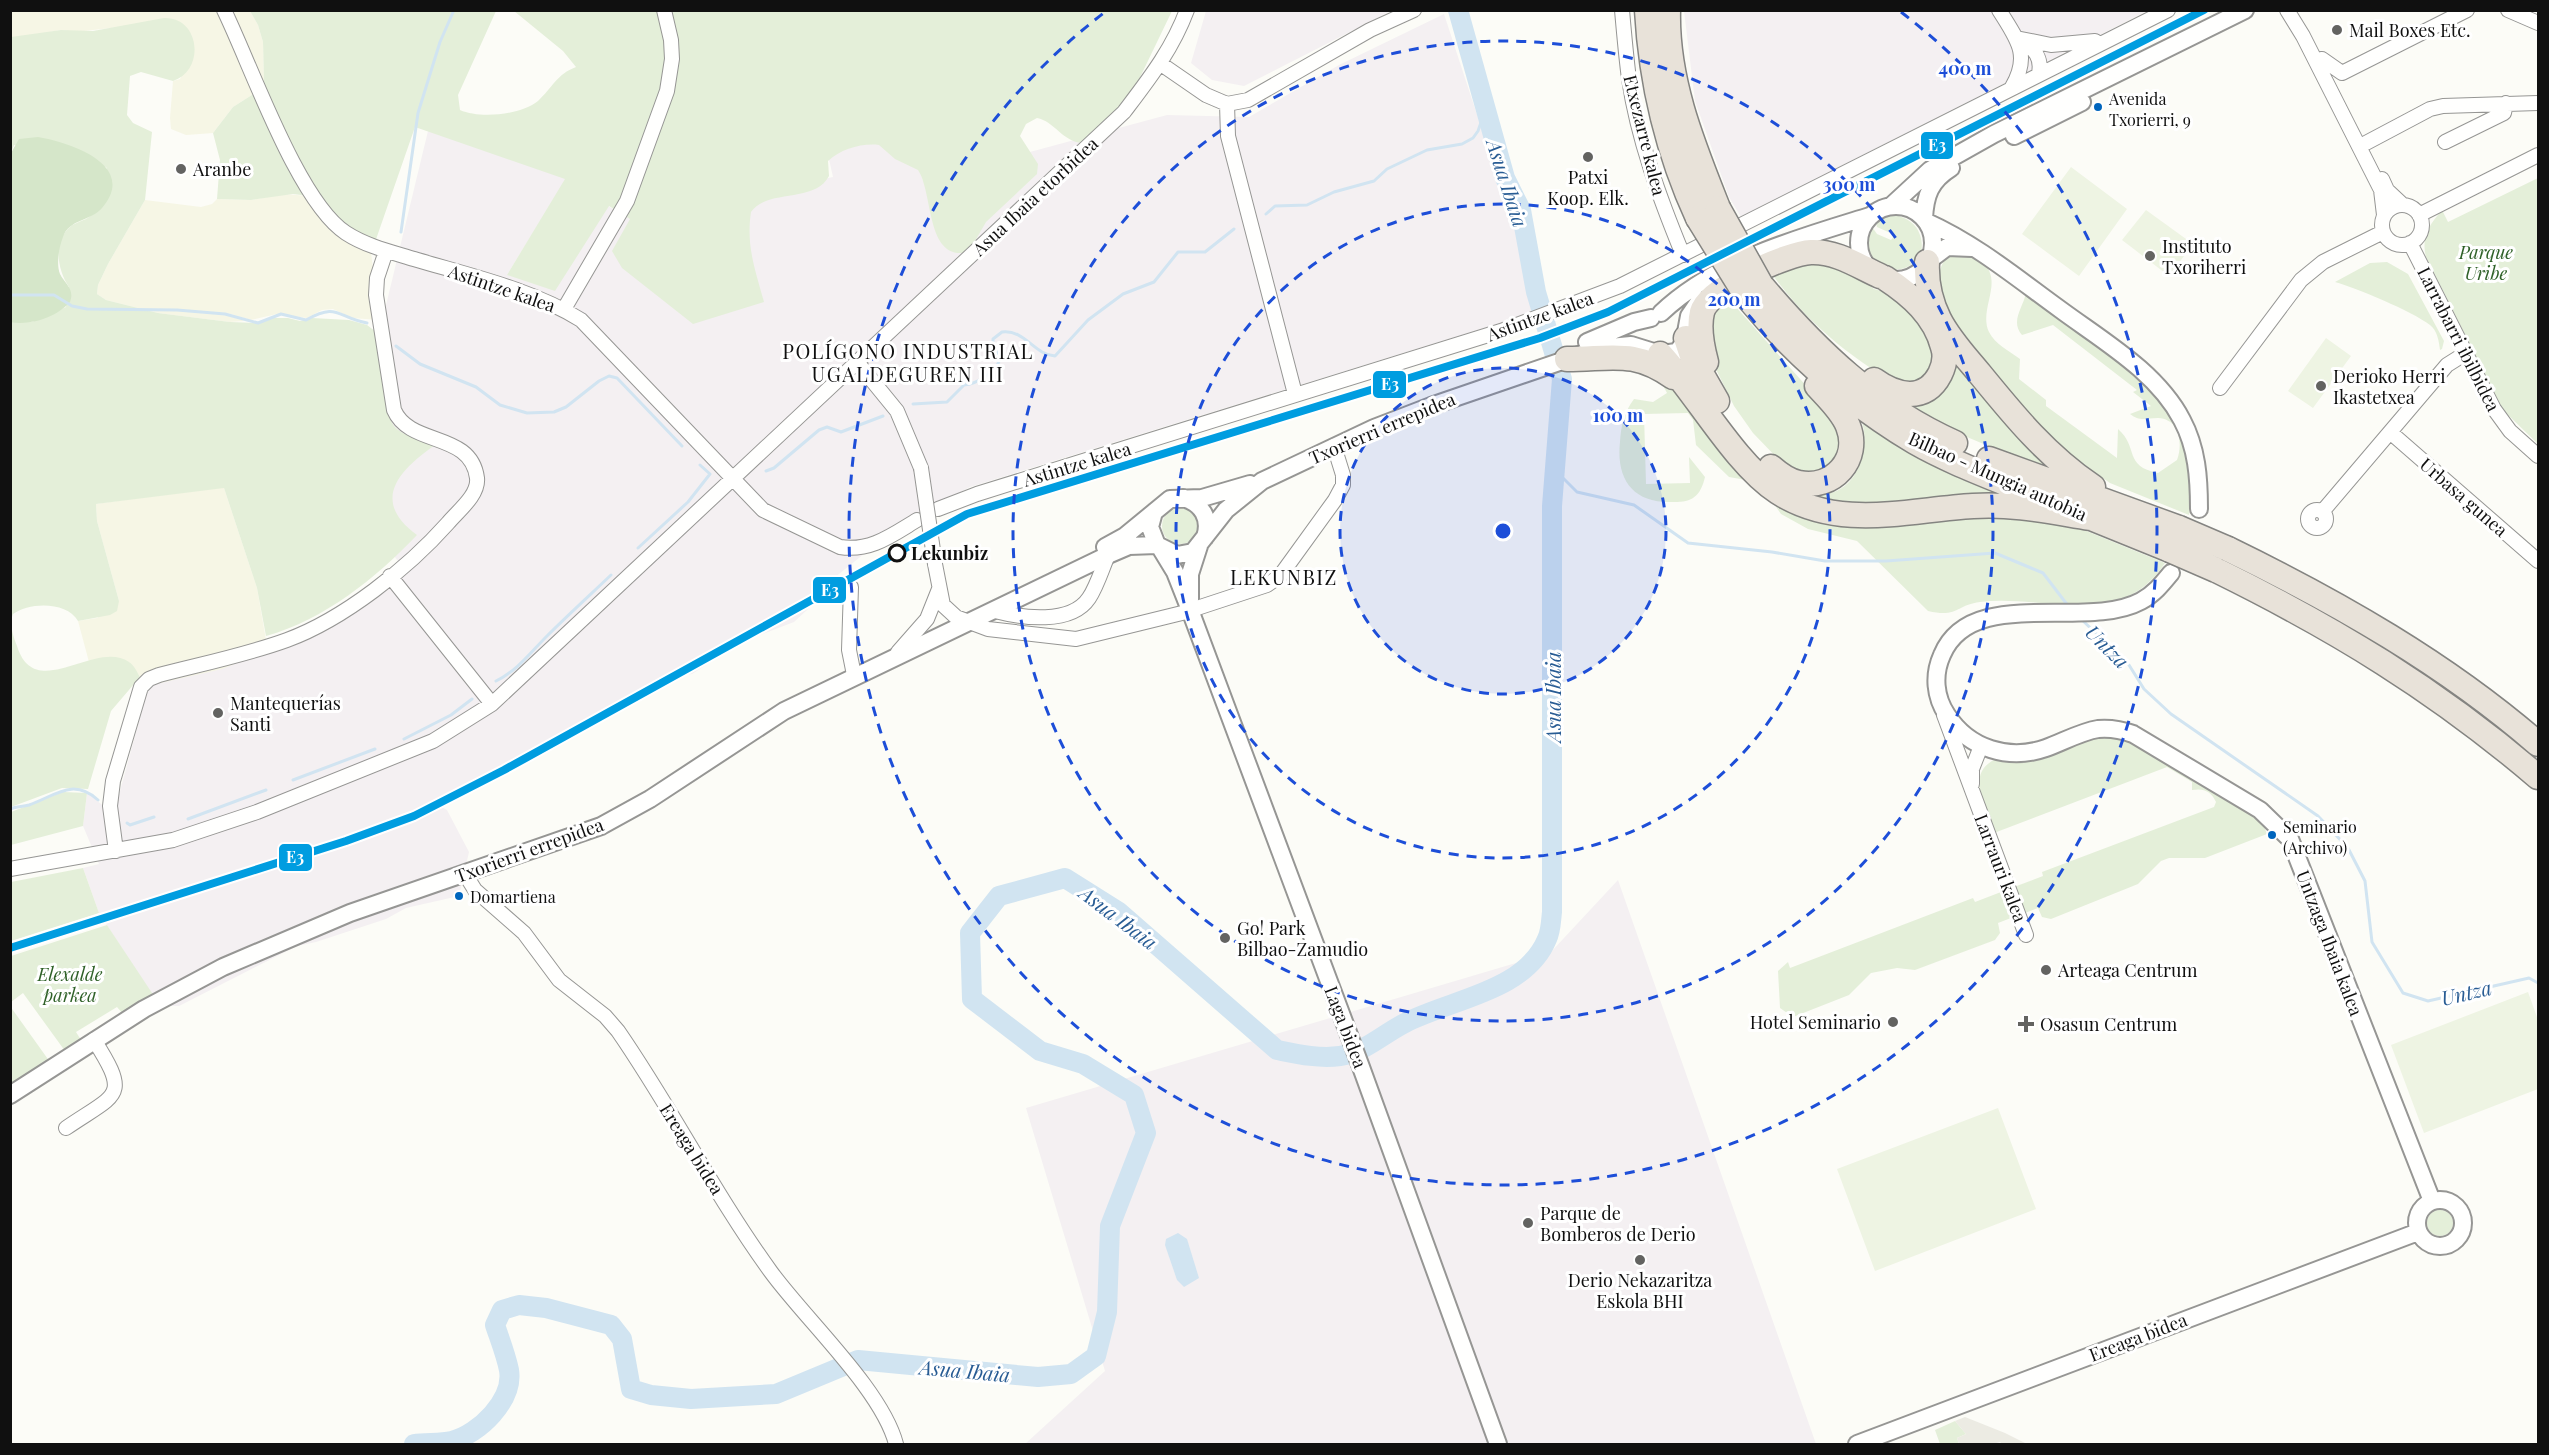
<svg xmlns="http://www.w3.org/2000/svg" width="2549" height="1455" font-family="'Playfair Display',serif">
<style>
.industrial{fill:#f4f0f2}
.farmland{fill:#f6f6e5}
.green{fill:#e4efd9}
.forest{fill:#d5e6c9}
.pitch{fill:#eef4e3}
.plaza{fill:#ecebe3}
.water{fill:#d1e4f1}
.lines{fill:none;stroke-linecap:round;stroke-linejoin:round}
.stream{stroke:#d1e4f1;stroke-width:3}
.river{stroke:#d1e4f1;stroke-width:20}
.minor-casing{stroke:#969694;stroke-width:16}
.tertiary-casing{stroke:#969694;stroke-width:20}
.motorway-casing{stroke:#848481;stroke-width:27}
.minor{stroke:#fffffe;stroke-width:14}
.tertiary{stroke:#fffffe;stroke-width:16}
.motorway{stroke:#e8e2d9;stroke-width:24}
.minor-bridge-casing{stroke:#969694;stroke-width:16;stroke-linecap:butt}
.motorway-bridge-casing{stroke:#848481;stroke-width:27;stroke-linecap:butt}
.minor-bridge{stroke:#fffffe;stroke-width:14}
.motorway-bridge{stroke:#e8e2d9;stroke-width:24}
.rail-1-casing{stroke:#fff;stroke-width:12}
.rail-1{stroke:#009de0;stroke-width:8}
.ring{fill:none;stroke:#1d4ed8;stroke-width:3;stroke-dasharray:10 8}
.poi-dot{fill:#636361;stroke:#fff;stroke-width:2}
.bus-dot{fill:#0065bd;stroke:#fff;stroke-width:2}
.stop-dot{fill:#fff;stroke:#101010;stroke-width:3}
.labels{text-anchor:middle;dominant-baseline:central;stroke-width:6;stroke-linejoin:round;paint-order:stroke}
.bus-label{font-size:16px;fill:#101010;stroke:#fff;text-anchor:start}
.poi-label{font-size:18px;fill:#101010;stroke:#fff;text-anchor:start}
.street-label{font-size:18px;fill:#101010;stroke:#fff}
.park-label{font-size:18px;font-style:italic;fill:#2f6128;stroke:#fff}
.stop-label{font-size:18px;font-weight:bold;fill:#101010;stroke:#fff;text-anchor:start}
.water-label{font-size:20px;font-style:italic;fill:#285c94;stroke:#fff}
.neighbourhood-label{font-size:20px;letter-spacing:1.5px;fill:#101010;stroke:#fff}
.centre{fill:#1d4ed8;stroke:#fff;stroke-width:3}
.ring-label{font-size:18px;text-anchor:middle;font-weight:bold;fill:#1d4ed8;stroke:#fff;stroke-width:6;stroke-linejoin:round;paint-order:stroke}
.line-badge{stroke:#fff;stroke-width:2}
.badge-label{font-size:16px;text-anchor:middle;font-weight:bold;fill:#fff}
</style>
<rect width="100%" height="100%" fill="#fcfcf7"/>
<path class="industrial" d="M1206,11V10L1391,11L1244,86L1212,80L1191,63Z
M1684,11H2147L1741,217L1729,197L1695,101Z
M1444,14L1482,130L1521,227L1533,296L1539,311L970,487L900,525L834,578L820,598L794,622L742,642L692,674L670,678L532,748L533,753L434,803L447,810L469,852L459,896L406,908L386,919L316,942L297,946L179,1006H165L153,996L99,913L83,868L99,864L83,826L87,793L119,818L116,806L149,684L290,642L406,571L390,551L381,326L428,131L537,161L566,179L507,275L608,206L630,218L833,177L826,146L906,127L923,181L1167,115L1249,117L1339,65Z
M1618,880L1816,1444H1025L1105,1371L1026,1108L1550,953Z"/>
<path class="farmland" d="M10,11H250L258,25L263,42L264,83L255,93L233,107L213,133L186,135L171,129L170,118L173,81L180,79L193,49L191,34L120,27L75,32L61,30L16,38L11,37Z
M284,194L309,196L371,252L379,320L352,318L333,309L322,310L307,318L277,314L251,320L227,313L244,321L230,322L158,313L106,300L97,294L98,285L108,264L145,200L201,207L212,204L217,199L251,200Z
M206,488H224L257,588L266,640L245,660L222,669L156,684L144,682L129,662L96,659L89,662L78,621L97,618L119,601L97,521L96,504Z"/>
<path class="green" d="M250,11H496L458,95L460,110C480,119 521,115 538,101C552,88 557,74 576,67L563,51L514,11H1172L1131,96L1082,143C1063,142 1054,121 1037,118L1026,124L1020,136L1038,164L1037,174L986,222L971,248L963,253C926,256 933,192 918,170L895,159L879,145C862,143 841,149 828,161L829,176C814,204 768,188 751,212C746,246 755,269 764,302L693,324L622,268L612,251L630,219L609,206L555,291L507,275L565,179L415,127L373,248L309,196L293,194L251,200L217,199L220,160L213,133L233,107L255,93L264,83L263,42L258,25Z
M164,18C201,17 205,71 173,81L141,72L130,76L127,115L133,123L152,132L145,200L108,264L98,285L97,294L106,300L158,313L230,322L259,323L273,318H288L300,321L312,318L349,320L367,325L384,338C385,360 380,414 397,429C407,438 425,440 438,443C400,469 369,500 417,535C376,578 324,620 266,636L257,588L224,488L96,504L97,521L119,601L117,611L110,615L78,621C67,601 29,602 13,614C9,624 13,636 17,646C35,704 95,639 129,662C134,665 137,672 140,677L111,711L88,789L62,788L11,807V322H32L66,307L69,287C58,271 52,242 70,227C75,222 85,221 90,216C99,207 105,190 111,179L106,167L14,145L11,153V37L61,30L93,31Z
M2538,178V444L2503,410L2426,257C2421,237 2429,225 2442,210L2448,222Z
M1895,215C1907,218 1916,223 1920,235C1936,284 1842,281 1872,227L1877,234L1891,240L1895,235L1877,227L1876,223L1886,216Z
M1953,251C1966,252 1971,254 1982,262C2005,281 1978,309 1989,332C1995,344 2009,351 2020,359L2019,379L2046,400V406L2117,458L2118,429C2139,447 2123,466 2158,473L2177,460C2183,444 2180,419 2158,418C2146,418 2140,422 2130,414L2151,406L2133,392L2137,390L2053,325L2022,335C2010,321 2023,308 2026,293C2073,327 2153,373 2179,425C2192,450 2194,487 2189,515L2110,483L2043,437L1960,328L1956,331C1947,304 1925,274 1953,251Z
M1808,259L1852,271L1874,289L1888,293L1915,311L1937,350L1929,377L1908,390C1853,361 1808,324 1772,274Z
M2387,262L2408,274L2444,341L2442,349L2440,350C2439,341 2437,330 2430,325C2412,311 2356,288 2335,282L2370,263Z
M1727,297L1834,417L1844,440L1836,463L1808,476L1781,462L1753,433L1734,406L1711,359V309Z
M1952,353L2053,471C2006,452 1955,437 1914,407C1942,401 1944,378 1952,353Z
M1650,361L1786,503L1956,518L2004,516L2079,528L2165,563C2120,632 2046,594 1980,602C1956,605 1958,618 1928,611L1857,541L1808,529L1781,514L1769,497L1746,480L1729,477L1696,445L1693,420L1688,413L1644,414L1646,484L1690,483L1689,457L1705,477C1700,498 1691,503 1669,502C1632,502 1616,478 1620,442C1621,426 1624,412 1634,399L1653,402L1667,393Z
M1861,419L1970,481L2008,498L1890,512L1811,498C1818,494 1826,495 1834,492C1861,482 1870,443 1861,419Z
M1162 526a18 18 0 1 1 36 0a18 18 0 1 1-36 0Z
M2095,736H2122L2261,819L2267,834L2205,858H2169L2161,861L2138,884L2051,919L2042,917L2038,908L2025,913L2014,887L2043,876L2042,872L2214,807L2216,802C2211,791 2204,788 2192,790V782L2167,767L1994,833C1986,809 1964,773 1996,759Z
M63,792L87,793L83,826L11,845V812Z
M83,868L99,913L11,941V882Z
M2001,892L2011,918L1998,923L2000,933L1995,940L1915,970L1897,968L1871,973L1849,995L1793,1017L1780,1008L1778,971L1788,962L1790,968L1973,898L1975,902Z
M107,925L154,996L123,1014L117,1007L76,1032L81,1040L65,1051L23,993L11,1002V956Z
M10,1006L50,1062L10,1088Z
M2427 1223a13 13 0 1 1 26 0a13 13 0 1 1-26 0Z
M1955,1421L1966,1434L1957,1438L1959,1444H1940L1935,1430Z"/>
<path class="forest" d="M38,137C69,142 139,165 102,208C91,221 69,219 63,237C59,247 56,264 60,274C65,284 75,289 70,302C57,317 30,326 10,322L11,153L19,139Z"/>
<path class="pitch" d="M2071,167L2127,209L2079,276L2022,234Z
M2146,210L2193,244L2169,276L2122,240Z
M2326,338L2351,356L2313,408L2288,391Z
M2528,992L2538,1020V1089L2424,1133L2391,1045Z
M1998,1108L2036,1209L1875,1271L1837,1169Z"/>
<path class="plaza" d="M1965,1417L2005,1433L2027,1444H2002L2000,1442L1993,1444H1959L1957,1438L1966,1434L1955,1421Z"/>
<path class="water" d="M1178,1233L1187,1239L1199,1278L1184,1287L1177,1280L1165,1245L1166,1239Z"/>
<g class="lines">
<path class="stream" d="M1266,214L1275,206L1307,205L1334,192L1374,181L1387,169L1427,150L1462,144L1473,138L1478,131L1485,111
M401,232L418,113L440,42L454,10
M10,295H54L72,306L87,309L177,310L225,314L258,323L281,314L306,320C338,302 336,317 367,323
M396,346L420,364L476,387L500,405L527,413L554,412L566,407L599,381L609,376L617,378L682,446
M913,404L947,402L964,385C977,384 996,372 1000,359L993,345V339L1002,332C1025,329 1034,355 1055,356L1088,320L1123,294L1154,282L1178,252H1205L1234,229
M1554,469L1577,492L1634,505L1688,543L1772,552L1825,561H1886L1995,553L2043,573L2069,607
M766,471L774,468L819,430L827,427L841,432L883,416
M638,548L688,502L710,474L700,465
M2080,618L2129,665L2144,689L2171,714L2318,816L2348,848L2365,881L2372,942L2403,993L2428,1001L2529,978L2538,983
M496,681C518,670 530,653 547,636C568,615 590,595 611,575
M404,739L451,715L472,699
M293,780L375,749
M10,809C17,806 22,807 29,805C55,796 73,777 98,800
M188,819L266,790
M127,823L130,825L154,817"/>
<path class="river" d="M414,1444C426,1442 440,1444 452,1441C479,1434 514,1400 509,1370C506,1355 500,1340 495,1325L502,1310L519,1305L546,1308L611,1325L622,1339L631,1389L651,1395L691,1399L776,1394L858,1360L1038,1377L1071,1374L1096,1356L1107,1312L1110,1226L1146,1133L1134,1095L1083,1064L1040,1051L972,999L970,933L999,896L1065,878L1119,912L1277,1050C1297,1054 1319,1059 1340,1056C1365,1052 1383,1034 1405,1023C1451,999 1525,992 1547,939C1551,931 1551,920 1552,912V506L1562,379L1536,292L1521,210L1505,178L1458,10"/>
<g class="minor-casing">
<path id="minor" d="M224,10C251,65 298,202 346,233C366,246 391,252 414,259C471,276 531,289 581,320L763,510L840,547C870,552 892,535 917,520
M1622,10C1624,33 1626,56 1629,79C1638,140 1660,199 1683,255
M1999,10C2017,39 2031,55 2012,87
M2287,10L2303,36L2381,190L2384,215
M2508,10L2538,23
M2016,38L2051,45L2095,41
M2022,41C2035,49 2042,58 2039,73
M2322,59L2342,73L2467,10
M1161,64L1206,95L1227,104L1228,136L1295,394
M1227,104L1248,100L1370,30L1414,10
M2445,142L2504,113L2506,103
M2364,144L2430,109L2443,106L2538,103
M2382,179L2387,190L2403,205
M2382 225a20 20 0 1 1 40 0a20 20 0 1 1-40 0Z
M2419,215L2538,155
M2410,243L2494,409L2510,431L2538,456
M564,309L627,201L667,91L672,59L671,40L664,10
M857,362L897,411L921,468
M2220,388L2301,280L2323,262L2383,232
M2390,432L2538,561
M938,509L977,494L1501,331L1620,286L2168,10
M2308 519a9 9 0 1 1 18 0a9 9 0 1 1-18 0Z
M2322,512L2447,365L2466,353
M935,564L943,605L956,617L988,629L1076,639L1182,613L1267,585L1280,576L1335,500L1343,485V475L1334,446
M390,576L492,704
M851,587L849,650L854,675
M995,611C1022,618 1071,625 1089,598C1097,586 1102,569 1108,555
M898,652L927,619L939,589
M1944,715L2026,935
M1972,784V769L1981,746
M116,851L110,806L113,781L141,687L149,679L159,675C201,664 246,655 287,640C344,619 408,568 448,523C458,511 479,495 477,478C471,431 410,447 394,410L376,295L377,278L386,251
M10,869L173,840L257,812L433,741L492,704L1124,112C1149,79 1172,50 1187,10
M465,874L475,890L524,933L559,980L605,1016L618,1031C672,1109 715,1195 771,1272C806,1320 882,1390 896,1444
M66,1128C117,1093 131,1098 94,1040"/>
</g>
<g class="tertiary-casing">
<path id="tertiary" d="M2014,136L2082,102
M1891,206L1930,170L1994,134L2245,10
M1859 243a37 37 0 1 1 74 0a37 37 0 1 1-74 0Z
M1924,219C1925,196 1930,181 1951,168
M1927,222C1976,244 2018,279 2061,310C2103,341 2157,372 2182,420C2197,448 2199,478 2199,509
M1927,262L1947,247L1972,248
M1661,313C1717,260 1799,238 1870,216
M1587,342L1634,322L1651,318
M1183,498C1202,503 1211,519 1205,537
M1154,512L1150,527L1157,545L1177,555L1193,552L1226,510L1262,481L1374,428L1431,406L1600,348L1631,345L1660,354L1677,352L1684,343L1689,316L1700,300
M1105,547L1125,536L1170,499L1202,498L1250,484
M1161,549L1175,572L1190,610L1361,1067L1498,1444
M2171,573C2162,584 2154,594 2141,601C2086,631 1971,585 1942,655C1933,675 1935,697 1947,715C1969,749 2009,761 2046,748C2063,742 2080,732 2098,729C2110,728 2122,730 2133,734L2260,810L2290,839L2432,1201
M1190,600V574L1199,546
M10,1095L144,1009L223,967L350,913L601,826L650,799L784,711L1108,555L1129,546L1157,545
M2417 1223a23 23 0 1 1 46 0a23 23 0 1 1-46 0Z
M1857,1444L2418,1232"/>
</g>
<g class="motorway-casing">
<path id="motorway" d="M1647,10C1651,82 1668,153 1698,218
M1668,10C1666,80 1693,145 1718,208
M1927,262C1926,282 1930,301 1939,319C1949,339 1966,357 1980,374C2015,417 2047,456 2093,487
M1761,285C1816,350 1876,408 1955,443
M1747,297C1795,355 1850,403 1915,442C1948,461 1986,475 2022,490C2071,510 2121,530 2170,550
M1686,338L1693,359L1717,401
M1660,354C1697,394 1735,464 1778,492C1839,531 1906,510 1973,506C2012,503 2052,512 2090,518
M1567,359C1612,359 1633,349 1673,377
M1706,362C1702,347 1698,328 1702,312C1708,288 1788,253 1811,252C1836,251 1858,266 1880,276
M1874,380C1896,396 1925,403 1940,374C1944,366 1946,356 1943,347C1935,316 1911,295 1885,278
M1989,459L2179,528
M1771,467C1779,474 1788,481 1799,483C1833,490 1861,459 1848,426C1842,411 1828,398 1817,386
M2228,549C2337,602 2446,664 2538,744
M2216,570C2336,629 2436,690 2538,777"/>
</g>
<use href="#minor" class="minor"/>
<use href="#tertiary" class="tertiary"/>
<use href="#motorway" class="motorway"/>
<g class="minor-bridge-casing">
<path id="minor-bridge" d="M921,468L935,564"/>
</g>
<g class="motorway-bridge-casing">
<path id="motorway-bridge" d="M1718,208L1761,285
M1698,218L1747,297
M2179,528L2228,549
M2170,550L2216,570"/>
</g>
<use href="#minor-bridge" class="minor-bridge"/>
<use href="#motorway-bridge" class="motorway-bridge"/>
<g class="rail-1-casing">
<path id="rail-1" d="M10,948L346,841L414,816L504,770L967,514L1540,338L1608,312L2204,10"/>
</g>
<use href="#rail-1" class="rail-1"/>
</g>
<circle cx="1503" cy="531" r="163" fill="#1d4ed8" fill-opacity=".12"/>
<g class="ring">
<circle cx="1503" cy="531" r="163"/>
<circle cx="1503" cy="531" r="327"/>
<circle cx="1503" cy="531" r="490"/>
<path d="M1901 12A654 654 0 1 1 1105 12"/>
</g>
<g class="poi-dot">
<circle cx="2337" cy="30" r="6"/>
<circle cx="1588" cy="157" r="6"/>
<circle cx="181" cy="169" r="6"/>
<circle cx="2150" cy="256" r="6"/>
<circle cx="2321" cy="386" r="6"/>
<circle cx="218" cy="713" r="6"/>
<circle cx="1225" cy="938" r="6"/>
<circle cx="2046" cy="970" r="6"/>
<circle cx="1893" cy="1022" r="6"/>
<path d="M2023 1015h6v6h6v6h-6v6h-6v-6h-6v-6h6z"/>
<circle cx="1528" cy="1223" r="6"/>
<circle cx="1640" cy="1260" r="6"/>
</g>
<g class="bus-dot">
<circle cx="2098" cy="107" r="5"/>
<circle cx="2272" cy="835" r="5"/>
<circle cx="459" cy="896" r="5"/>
</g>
<circle class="stop-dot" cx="897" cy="553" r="8"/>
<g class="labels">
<g class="bus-label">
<text x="2109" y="98">Avenida<tspan x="2109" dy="21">Txorierri, 9</tspan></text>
<text x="2283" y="826">Seminario<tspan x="2283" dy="21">(Archivo)</tspan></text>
<text x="470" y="896">Domartiena</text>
</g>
<g class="poi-label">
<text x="2349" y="30">Mail Boxes Etc.</text>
<text x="193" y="169">Aranbe</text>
<text x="1588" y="177" text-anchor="middle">Patxi<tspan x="1588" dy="21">Koop. Elk.</tspan></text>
<text x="2162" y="246">Instituto<tspan x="2162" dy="21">Txoriherri</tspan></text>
<text x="2333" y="376">Derioko Herri<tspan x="2333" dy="21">Ikastetxea</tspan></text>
<text x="230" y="703">Mantequerías<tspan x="230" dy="21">Santi</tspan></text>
<text x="1237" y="928">Go! Park<tspan x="1237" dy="21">Bilbao-Zamudio</tspan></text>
<text x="2058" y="970">Arteaga Centrum</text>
<text x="1881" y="1022" text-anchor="end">Hotel Seminario</text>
<text x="2040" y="1024">Osasun Centrum</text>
<text x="1540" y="1213">Parque de<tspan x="1540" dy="21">Bomberos de Derio</tspan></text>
<text x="1640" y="1280" text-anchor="middle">Derio Nekazaritza<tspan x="1640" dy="21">Eskola BHI</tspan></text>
</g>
<g class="street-label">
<text transform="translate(1645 135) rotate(76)">Etxezarre kalea</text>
<text transform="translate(1035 196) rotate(-43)">Asua Ibaia etorbidea</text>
<text transform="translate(502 288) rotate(19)">Astintze kalea</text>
<text transform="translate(1540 316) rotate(-20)">Astintze kalea</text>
<text transform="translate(2459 339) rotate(63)">Larrabarri ibilbidea</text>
<text transform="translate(1382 428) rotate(-23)">Txorierri errepidea</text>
<text transform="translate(1077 464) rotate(-17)">Astintze kalea</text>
<text transform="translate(1998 476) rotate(24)">Bilbao - Mungia autobia</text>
<text transform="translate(2464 497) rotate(41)">Urbasa gunea</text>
<text transform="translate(529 850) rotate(-20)">Txorierri errepidea</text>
<text transform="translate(2001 868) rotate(69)">Larrauri kalea</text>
<text transform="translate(2330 943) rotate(69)">Untzaga Ibaia kalea</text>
<text transform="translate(1346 1027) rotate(69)">Laga bidea</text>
<text transform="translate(692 1149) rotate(58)">Ereaga bidea</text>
<text transform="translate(2138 1337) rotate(-21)">Ereaga bidea</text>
</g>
<g class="park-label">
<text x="2486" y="252">Parque<tspan x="2486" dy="21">Uribe</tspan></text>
<text x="70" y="974">Elexalde<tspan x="70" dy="21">parkea</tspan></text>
</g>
<g class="stop-label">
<text x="911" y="553">Lekunbiz</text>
</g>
<g class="water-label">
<text transform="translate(1508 183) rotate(72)">Asua Ibaia</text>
<text transform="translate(2108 646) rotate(45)">Untza</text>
<text transform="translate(1552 697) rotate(-90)">Asua Ibaia</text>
<text transform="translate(1119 917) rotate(37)">Asua Ibaia</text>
<text transform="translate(2466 992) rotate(-13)">Untza</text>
<text transform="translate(965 1370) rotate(5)">Asua Ibaia</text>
</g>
<g class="neighbourhood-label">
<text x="908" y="350">POLÍGONO INDUSTRIAL<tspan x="908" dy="23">UGALDEGUREN III</tspan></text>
<text x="1284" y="576">LEKUNBIZ</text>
</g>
</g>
<circle cx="1503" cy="531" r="9" class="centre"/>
<g class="ring-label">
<text x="1965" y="75">400 m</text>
<text x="1849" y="191">300 m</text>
<text x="1734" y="306">200 m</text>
<text x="1618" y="422">100 m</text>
</g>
<g class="line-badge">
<rect x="1920" y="131" width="34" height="29" rx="6" fill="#009de0"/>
<rect x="1372" y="370" width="35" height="29" rx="6" fill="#009de0"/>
<rect x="812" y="576" width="35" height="28" rx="6" fill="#009de0"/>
<rect x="278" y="843" width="35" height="29" rx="6" fill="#009de0"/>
</g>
<g class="badge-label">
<text x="1937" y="151">E3</text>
<text x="1390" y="390">E3</text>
<text x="830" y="596">E3</text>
<text x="295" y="863">E3</text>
</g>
<rect width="2549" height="1455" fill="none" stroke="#101010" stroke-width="24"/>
</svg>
